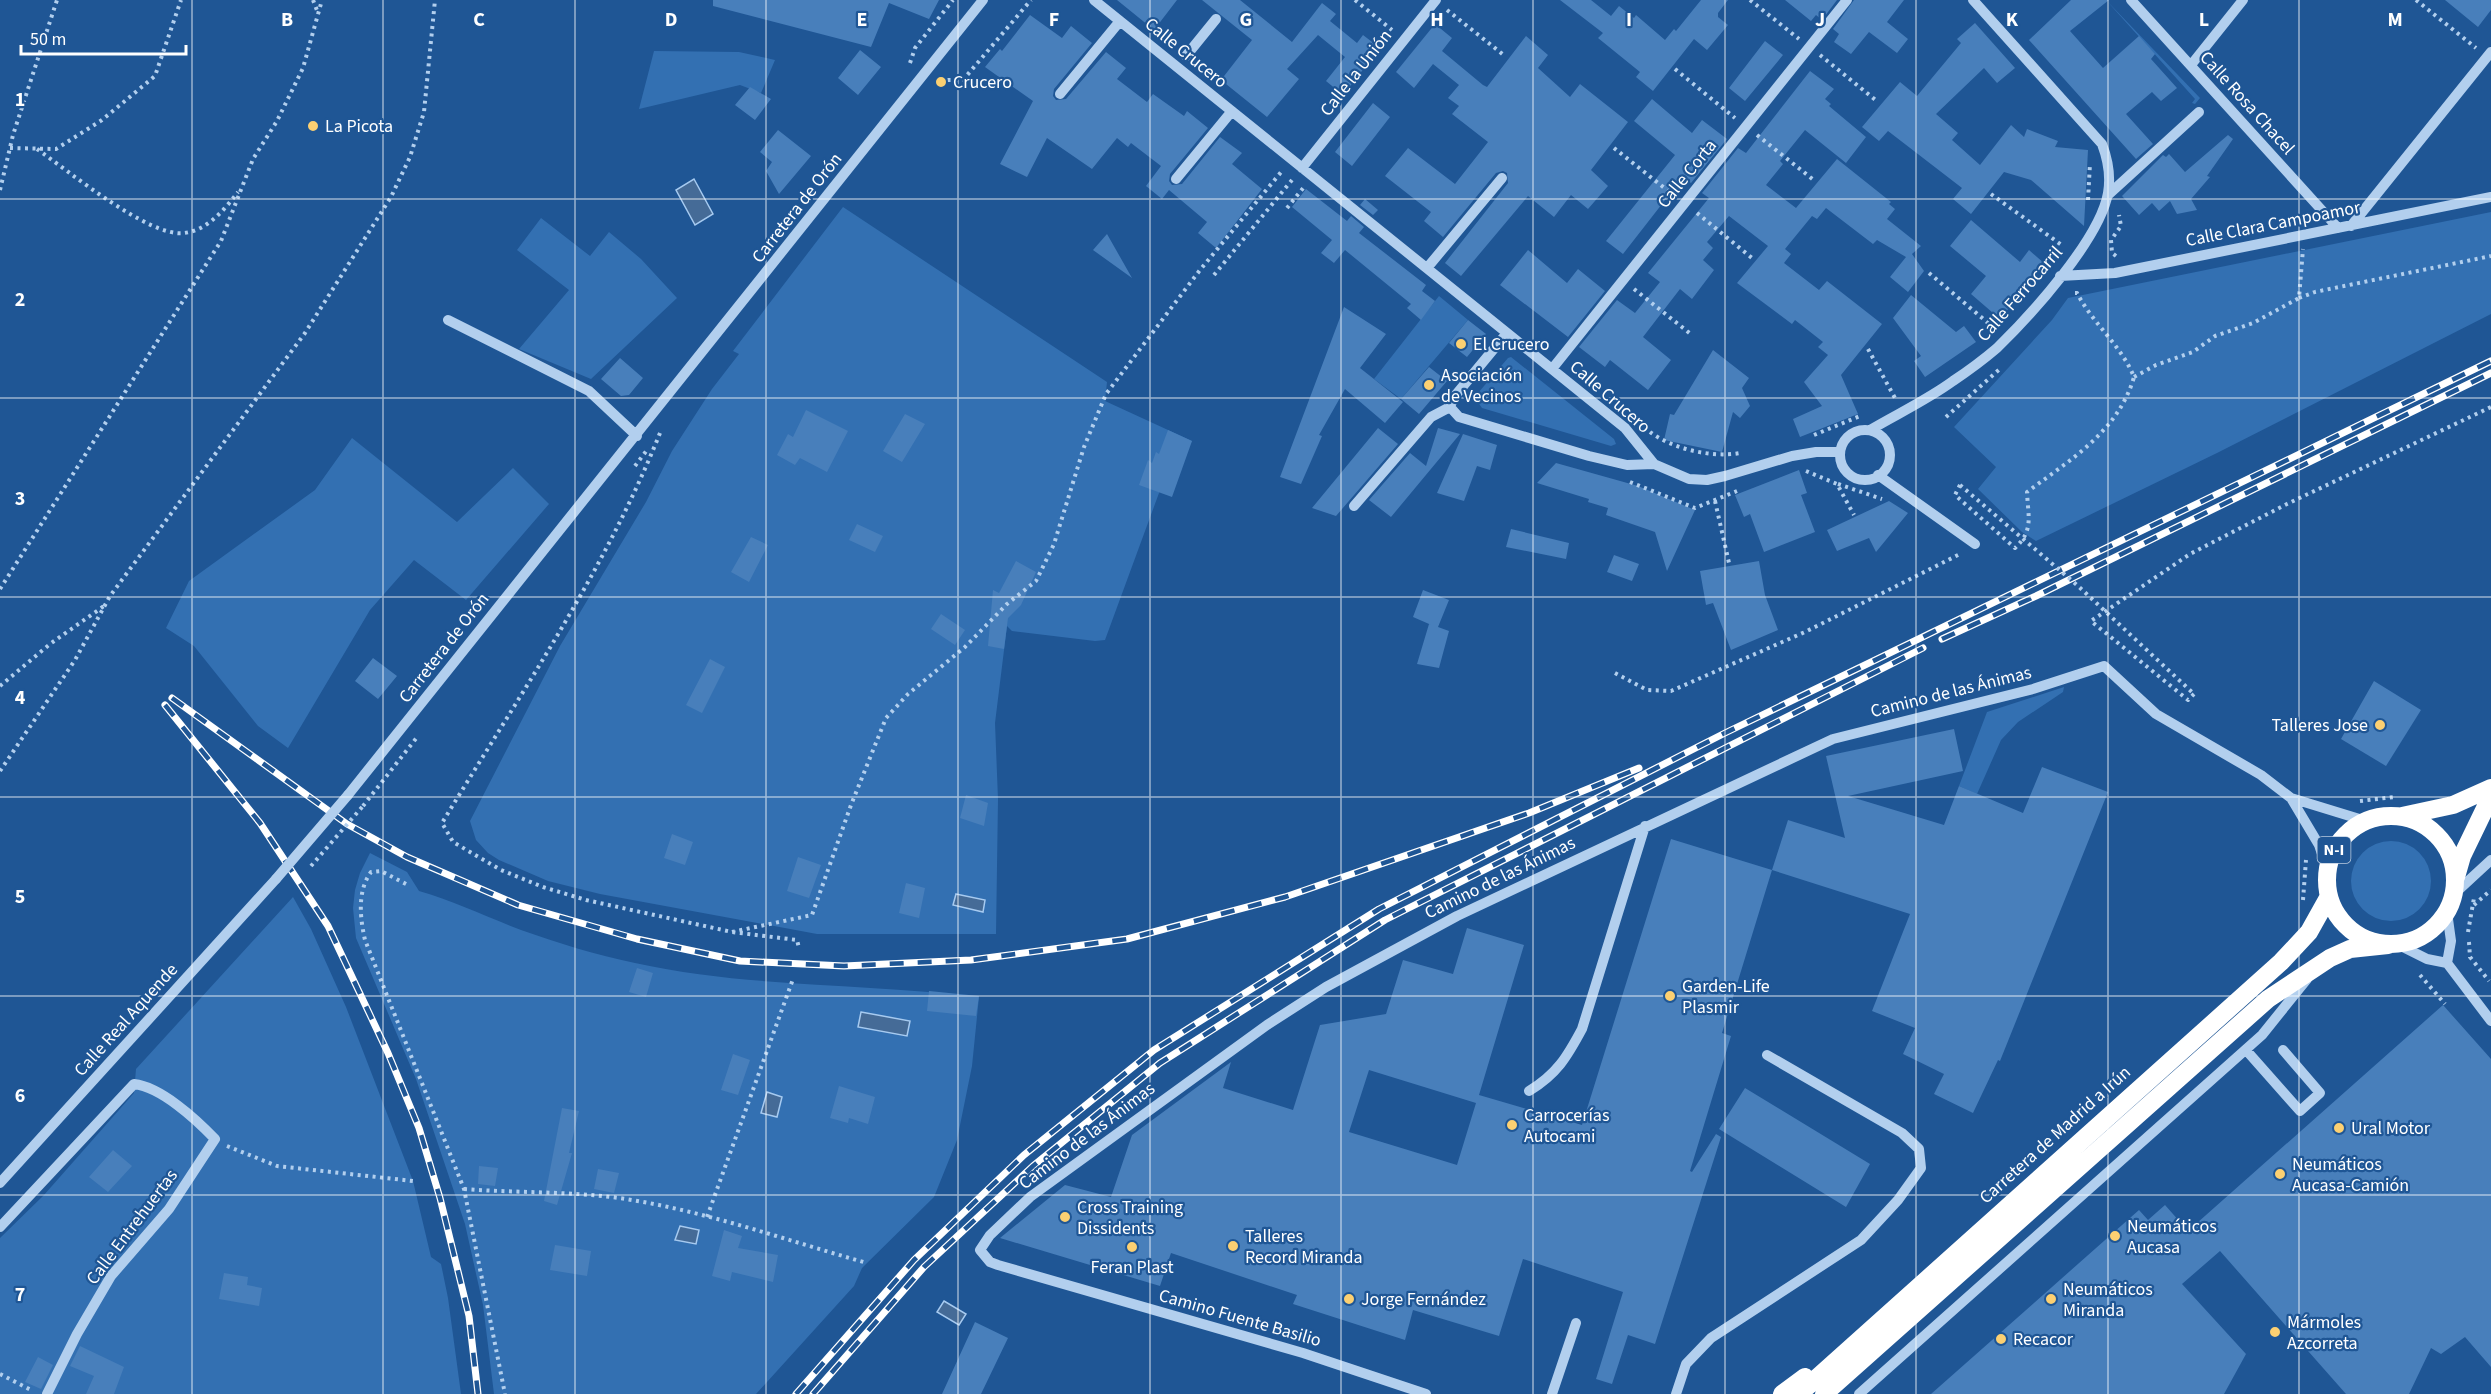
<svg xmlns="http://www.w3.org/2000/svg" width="2491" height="1394" font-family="'Source Sans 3',sans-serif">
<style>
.green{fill:#3370b2}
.water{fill:#456b97;stroke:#a6caf0;stroke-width:1.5}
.building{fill:#487fbb;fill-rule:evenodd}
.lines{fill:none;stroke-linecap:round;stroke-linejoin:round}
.path{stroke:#b2cfee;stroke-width:4;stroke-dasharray:3 4.5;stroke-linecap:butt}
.minor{stroke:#b2cfee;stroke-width:10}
.highway{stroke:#fff;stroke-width:18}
.rail-casing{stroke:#fff;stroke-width:7}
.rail{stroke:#1f5695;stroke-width:4.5;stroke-dasharray:14;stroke-linecap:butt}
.path-bridge{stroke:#b2cfee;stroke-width:4;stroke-dasharray:3 4.5;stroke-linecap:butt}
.minor-bridge{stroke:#b2cfee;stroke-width:10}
.grid{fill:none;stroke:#fff;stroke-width:1.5;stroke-opacity:0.55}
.poi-dot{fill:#fcd072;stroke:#1f5695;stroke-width:2}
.labels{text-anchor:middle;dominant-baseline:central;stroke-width:4.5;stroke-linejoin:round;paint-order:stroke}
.shield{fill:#1f5695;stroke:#bcccdf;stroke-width:1.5}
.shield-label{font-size:16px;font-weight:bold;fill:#fff}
.street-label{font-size:18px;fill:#fff;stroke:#1f5695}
.poi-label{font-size:18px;fill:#fff;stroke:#1f5695;text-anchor:start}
.grid-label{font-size:20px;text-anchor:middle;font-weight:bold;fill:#fff;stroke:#1f5695;stroke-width:4.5;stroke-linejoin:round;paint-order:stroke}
</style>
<rect width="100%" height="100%" fill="#1f5695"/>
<path class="green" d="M2106,0L2200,98L2195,104L2192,103L2195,99Z
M654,51L739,52L775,60L761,93L740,85L639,109Z
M843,207L1107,382L1105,401L1192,441L1159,493L1105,640L1095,641L1012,631L1007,626L995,723L998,799L996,934H817L600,894L548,881L499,860L488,853L476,840L470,821L560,646L646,502L672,451L712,389L739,354L733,351Z
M2491,212V314L2217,453L2036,541L2022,532L1978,489L1996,467L1954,427L2052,320L2068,298Z
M541,218L590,256L609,232L641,259L677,298L591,379L519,349L569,290L517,250Z
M1439,296L1468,320L1401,399L1374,379Z
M1511,357L1614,439L1616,444L1611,446L1482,408L1477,401L1478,393L1508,358Z
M352,438L457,522L513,468L549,504L466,600L414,560L370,610L288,748L258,726L194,646L166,628L189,581L315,490Z
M2064,687L2063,692L2018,722L2001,740L1977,794L1959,786L1987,712Z
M2351 881a40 40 0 1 1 80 0a40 40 0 1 1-80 0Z
M370,853L407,872L419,891C454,901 487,917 521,930C558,943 596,955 635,963C748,988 864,983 979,997L972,1066L957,1140L934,1197L862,1268L854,1286L756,1394H494L483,1305L465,1224L416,1079L356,938L353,908L355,890L360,873Z
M293,897L311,929L346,1007L413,1181L431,1257L441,1264L448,1298L461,1394H0V1238L44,1195L134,1093L136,1069Z"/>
<path class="water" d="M694,179L713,214L695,225L676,190Z
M956,894L985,900L983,912L953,905Z
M861,1012L910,1021L907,1036L858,1027Z
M767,1092L782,1097L777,1117L761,1113Z
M680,1226L699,1230L696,1244L675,1240Z
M944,1301L966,1314L959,1325L937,1312Z"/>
<path class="building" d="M713,0H939L929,19L889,3L871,47L713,6Z
M1117,0H1177L1154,30Z
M1202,0H1240L1292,42L1322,3L1336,14L1330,21L1357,43L1363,35L1380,48L1343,95L1326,81L1345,57L1318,35L1287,69L1299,79L1267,117L1221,80L1252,40Z
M1560,0H1591L1611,16L1619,6L1634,18L1636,15L1665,40L1674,29L1676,31L1701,0H1728L1718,13V17L1728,25L1707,50L1694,39L1653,91L1636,77L1640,72L1598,38L1603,33Z
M1785,0H1837L1822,20L1816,15L1811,21Z
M1854,0H1904L1887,22L1908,39L1897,53L1869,32L1851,54L1834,42L1839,34L1833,29Z
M2071,0H2109L2070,31L2103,68L2139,36L2155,54L2151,59L2177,88L2161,101L2152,92L2126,114L2153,144L2136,159L2029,40Z
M2445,0H2491V10L2478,27Z
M1030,15L1062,38L1071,26L1092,43L1054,89L1053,96L1056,100L1066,99L1106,52L1126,68L1117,79L1147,102L1153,94L1184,116L1187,111L1208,128L1170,174L1169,181L1172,185L1182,184L1220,137L1242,153L1232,164L1262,189L1216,248L1198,233L1207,222L1169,190L1162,199L1146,186L1161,166L1131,143L1128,147L1117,138L1092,169L1047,138L1027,177L1000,164L1033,101L985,67L1000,49L1002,51Z
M1975,23L2015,68L1997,83L1984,68L1936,114L1958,133L1952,140L1980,165L2011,125L2024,137L2027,129L2058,141L2055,147L2088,150L2084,226L2031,180L2004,172L1971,214L1953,199L1962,188L1888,131L1879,141L1862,127L1900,82L1917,96L1961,43L1957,39Z
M1435,24L1452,38L1442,51L1483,85L1487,87L1526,36L1548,55L1538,68L1570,97L1580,84L1628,122L1591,170L1608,186L1588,209L1571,195L1554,217L1528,196L1461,276L1445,263L1508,183L1507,173L1503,171L1496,173L1443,237L1424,221L1431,212L1385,176L1408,148L1455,184L1488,142L1452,114L1459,106L1448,98L1459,85L1433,64L1414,88L1396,72Z
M1765,41L1783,55L1745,101L1729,88Z
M860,50L881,67L858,95L838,78Z
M1810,71L1834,89L1825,99L1831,104L1829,106L1866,137L1846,163L1805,130L1780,161L1783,164L1766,185L1796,208L1837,159L1891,202L1889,204L1895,209L1887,219L1921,246L1912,254L1924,271L1908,292L1890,277L1906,257L1877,240L1873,244L1826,208L1817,219L1812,216L1785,249L1791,254L1784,263L1819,290L1827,281L1882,324L1841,375L1858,414L1800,437L1793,419L1822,406L1804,382L1828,355L1818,347L1823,342L1795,320L1792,324L1737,283L1768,246L1729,216L1707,242L1713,248L1703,260L1714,270L1692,299L1680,289L1643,337L1671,360L1648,390L1610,360L1605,367L1579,347L1617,300L1635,313L1660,282L1648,273L1709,198L1702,193L1738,148L1746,153Z
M750,87L771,99L755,120L735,105Z
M1652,99L1692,133L1702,120L1727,139L1691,183L1683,177L1623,254L1606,241L1675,155L1634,121Z
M1373,103L1390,117L1352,166L1335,152Z
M778,130L811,156L779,194L766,171L772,162L760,152Z
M2228,135L2233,139L2207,176L2210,177L2191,199L2197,210L2177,214L2170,201L2159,211L2152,203L2139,215L2122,196L2163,155L2166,157L2169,154L2185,172Z
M1306,189L1347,221L1351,216L1364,227L1359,233L1426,285L1422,291L1435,301L1421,320L1407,308L1411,304L1345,250L1334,263L1321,253L1332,240L1292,207Z
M1365,199L1378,210L1373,215L1360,205Z
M1971,220L2020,262L2029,250L2045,264L2000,319L1971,294L1986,276L1950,246Z
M1107,234L1132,278L1093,250Z
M1528,250L1567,283L1578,269L1605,291L1568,337L1500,285Z
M1911,295L1956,332L1964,326L1976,342L1925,377L1914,361L1921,356L1893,318Z
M1344,307L1386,334L1360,368L1403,402L1385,423L1345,389L1319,435L1322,436L1301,484L1280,477Z
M1468,320L1486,334L1467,357L1449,343Z
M1713,350L1749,378L1742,388L1750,406L1740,418L1733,412L1722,452L1664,440L1670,414L1674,415Z
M620,358L643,378L629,395L621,396L601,379Z
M1429,367L1447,381L1419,414L1401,399Z
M806,410L848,431L827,472L800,458L795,465L777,455L788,434L793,437Z
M905,414L925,424L902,462L883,451Z
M1378,428L1398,444L1336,516L1312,508Z
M1438,428L1460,434L1391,517L1369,500L1410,453L1426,466Z
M1168,430L1192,441L1172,497L1139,485L1148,460L1152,463L1156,452L1159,454Z
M1463,434L1497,445L1490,470L1477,466L1464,501L1437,493Z
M1556,463L1638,486L1695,510L1667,571L1655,532L1606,515L1608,508L1588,502L1589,499L1537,483Z
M1799,470L1807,493L1801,495L1815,532L1764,552L1750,514L1744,517L1735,495Z
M1889,501L1908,513L1876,552L1869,538L1837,551L1827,530Z
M857,524L883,536L875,552L849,540Z
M1511,529L1569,543L1566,559L1506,547Z
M751,537L768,545L749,582L731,572Z
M1614,555L1639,564L1632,581L1607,572Z
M1016,561L1036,572L1021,605L1008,618L1004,649L988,646L993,590L999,593Z
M1759,561L1765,595L1778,630L1731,650L1713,603L1706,605L1700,571Z
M1423,590L1449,600L1438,627L1449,631L1439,668L1417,664L1429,624L1436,627L1413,617Z
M941,614L965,630L955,645L931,629Z
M373,658L397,676L378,699L355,681Z
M710,659L725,667L702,713L686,705Z
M2374,681L2421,710L2386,766L2341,739Z
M1954,729L1963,771L1848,796L1944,825L1959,786L2023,813L2042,767L2108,792L2000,1061L1998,1060L1973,1113L1934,1094L1944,1074L1903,1054L1915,1028L1872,1011L1910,914L1772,870L1788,820L1845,838L1826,756Z
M966,795L988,803L984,826L960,818Z
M672,834L693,842L685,865L664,858Z
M1671,839L1772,870L1722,1033L1731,1036L1690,1171L1692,1172L1716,1134L1721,1137L1655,1344L1628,1335L1612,1384L1596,1379L1623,1292L1523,1259L1499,1336L1413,1310L1405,1340L1293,1304L1297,1295L1171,1253L1160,1286L1000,1238L1065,1185L1111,1197L1132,1135L1231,1062L1223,1088L1293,1110L1320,1025L1386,1014L1403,960L1453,974L1467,928L1524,945L1479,1095L1582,1125ZM1369,1070L1476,1103L1457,1165L1349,1132Z
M798,857L821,865L809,898L787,891Z
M906,883L925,888L919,918L899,913Z
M637,968L653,973L646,997L629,992Z
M929,991L979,996L976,1016L927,1011Z
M2443,1005L2491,1059V1367L2465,1337L2441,1354L2431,1348L2409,1394H2346L2220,1251L2182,1284L2246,1354L2224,1394H1931L2139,1210L2148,1220L2165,1205L2188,1231Z
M733,1054L750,1060L738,1095L721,1090Z
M839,1086L875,1097L868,1124L849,1118L848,1123L830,1118Z
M1745,1088L1870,1164L1846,1207L1719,1129Z
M562,1108L579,1111L569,1153H572L557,1205L544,1201Z
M113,1150L132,1166L108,1192L89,1177Z
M479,1166L498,1168L495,1186L478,1184Z
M598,1169L619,1173L614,1193L594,1189Z
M724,1230L742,1236L738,1248L778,1255L773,1282L732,1272L730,1281L712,1276Z
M555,1245L591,1251L587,1276L550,1270Z
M224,1273L248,1277L247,1285L262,1288L259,1306L219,1299Z
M975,1322L1008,1338L981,1394H942Z
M80,1346L124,1367L114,1394H86L94,1376L70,1366Z
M38,1357L53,1365L41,1389L25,1382Z"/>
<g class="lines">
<path class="path" d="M313,0L318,13
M1355,0L1392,30
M1750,0L1799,39
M2416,0L2476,48
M1447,10L1505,56
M1820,55L1878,102
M910,63L915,48L953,0
M1675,69L1735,118
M940,80H963L1031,0
M1757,135L1815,181
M10,148L56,149L102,120L155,76L181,0
M1614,148L1672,194
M37,149C67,170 150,238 184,233C208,230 224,210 238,192
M0,190L13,135L57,0
M1991,194L2063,246
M2088,200L2090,163
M1287,208L1304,187
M1697,213L1752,258
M2116,256L2112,253L2111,240L2121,226L2119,215
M1929,273L1994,328
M1214,275L1292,180
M1634,289L1692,335
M2299,298L2315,292L2491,256
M1868,349L1895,398
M2134,377L2156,365L2193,352L2215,336L2253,323L2299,298L2303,249
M1946,417L2001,368
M1650,432C1673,449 1711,458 1740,453
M660,433C605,571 519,696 442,823L453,842L501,870L543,887L586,900L732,932L797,940L799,948
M1814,435L1860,416
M635,466L647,450
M1806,471L1837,484L1854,515
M1630,482L1695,508L1737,491
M1838,484L1882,499
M1960,485L1955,495L2015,548C2034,530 2028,517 2027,492C2070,460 2118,432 2134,377C2121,345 2093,324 2077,293H2075
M1715,501L1729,563
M0,589L221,241L253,159L277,121L303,68L322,0
M1615,673L1647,690L1671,691L1805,632L1962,553
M0,686L50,644L104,606
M2194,694L2188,700L2091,621L2190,554L2287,504L2491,407
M0,771L75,660L110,596L305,333L391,197L410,157L424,112L435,0
M2360,801L2394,797
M363,806L418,736
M406,884L381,871L371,872C357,891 360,918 365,940L464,1189L505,1394
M2303,900L2306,860
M2474,905L2491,890
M732,932L812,915L851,805L886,718L908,694L965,647L1007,604L1036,581L1054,544L1084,447L1106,394L1200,270L1282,171
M2468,932L2474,898
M2469,942L2470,957L2489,981
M2420,975L2445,1004
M227,1146L277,1166L413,1181
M464,1189C516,1193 568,1191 619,1198C703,1210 785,1240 867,1263
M707,1217L793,979
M0,1374L33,1391"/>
<path class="minor" d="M1094,0L1625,428L1654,464
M2131,0L2338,228
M1186,56L1216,19
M2191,65L2243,0
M1060,94L1120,21
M1302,168L1436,0
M1176,179L1232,111
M2108,195L2199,112
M2351,226L2491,52
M1427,268L1502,178
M2060,276L2115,273L2491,197
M448,320L589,391L637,436
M1507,333L1454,397L1450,407L1459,417L1589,456L1627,465L1654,464L1689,479L1707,480L1725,476L1792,456L1816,452H1840
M1552,369L1847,0
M1870,430C1897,414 1927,400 1953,381C1968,371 1983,360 1997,348C2031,315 2100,239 2108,193C2111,176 2108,160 2102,144L1973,0
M1840 455a25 25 0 1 1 50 0a25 25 0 1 1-50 0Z
M1878,475L1975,544
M1354,506L1431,417L1450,407
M348,795L983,0
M2291,798L2319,845L2327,869
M2453,895L2491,860
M2401,946L2427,959L2447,963L2491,1021
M2447,963L2451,941L2447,912
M2246,1050L2300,1111L2320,1093L2283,1050
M1529,1091C1557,1074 1567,1057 1582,1029L1645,826
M0,1183L276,879
M0,1227L134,1084C161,1087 196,1119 215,1139L169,1209L111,1276L77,1334L47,1394
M1426,1394L1303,1353L998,1265L990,1262L980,1250L990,1235L1030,1197L1267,1025L1326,987L1457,916L1833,739L2033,689L2104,666L2156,714L2261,775L2291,798L2366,821
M1552,1394L1576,1323
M1676,1394L1686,1364L1711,1338L1861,1240L1898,1200L1921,1168L1919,1149L1902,1133L1767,1055
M1859,1394L2262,1035L2307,979"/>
<path class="highway" d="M2327 880a64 64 0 1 1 128 0a64 64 0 1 1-128 0Z
M2402,816L2453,805L2491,788
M2456,877L2462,856L2491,796
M1782,1394L1805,1377
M1799,1394L2281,962L2309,932L2328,898
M1824,1394L2268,999L2330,958L2350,949L2388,945"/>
<g class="rail-casing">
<path id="rail" d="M1942,639L2036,596L2491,373
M172,698L347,824L407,857L518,905L637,939L740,961L844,966L971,960L1127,939L1285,897L1529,813L1639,768
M165,705L260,823L328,926L388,1053L419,1128L440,1198L469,1316L478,1394
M796,1394L914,1260L1024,1155L1154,1050L1379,909L1725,733L2491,361
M813,1394L924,1267L1033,1166L1160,1063L1385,920L1923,648"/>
</g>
<use href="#rail" class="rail"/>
<path class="path-bridge" d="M1960,485L2077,585L2194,694
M311,866L363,806"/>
<path class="minor-bridge" d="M276,879L348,795"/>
</g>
<path class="grid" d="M192,0V1394M383,0V1394M575,0V1394M766,0V1394M958,0V1394M1150,0V1394M1341,0V1394M1533,0V1394M1725,0V1394M1916,0V1394M2108,0V1394M2299,0V1394M0,199H2491M0,398H2491M0,597H2491M0,797H2491M0,996H2491M0,1195H2491"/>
<g class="poi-dot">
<circle cx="941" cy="82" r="6"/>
<circle cx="313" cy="126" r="6"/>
<circle cx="1461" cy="344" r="6"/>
<circle cx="1429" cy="385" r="6"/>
<circle cx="2380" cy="725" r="6"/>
<circle cx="1670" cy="996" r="6"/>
<circle cx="1512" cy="1125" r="6"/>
<circle cx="2339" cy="1128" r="6"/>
<circle cx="2280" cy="1174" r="6"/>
<circle cx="1065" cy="1217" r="6"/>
<circle cx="2115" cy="1236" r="6"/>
<circle cx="1233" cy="1246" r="6"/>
<circle cx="1132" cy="1247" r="6"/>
<circle cx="1349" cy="1299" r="6"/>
<circle cx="2051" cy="1299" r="6"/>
<circle cx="2275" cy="1332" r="6"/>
<circle cx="2001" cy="1339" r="6"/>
</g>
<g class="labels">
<rect class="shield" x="2317.5" y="837" width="33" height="26" rx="4.5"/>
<g class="shield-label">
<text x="2334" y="850">N-I</text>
</g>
<g class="street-label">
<text transform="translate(1186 53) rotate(39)">Calle Crucero</text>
<text transform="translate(1356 73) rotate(-52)">Calle la Unión</text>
<text transform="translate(2247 103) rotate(48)">Calle Rosa Chacel</text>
<text transform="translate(1687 174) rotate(-51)">Calle Corta</text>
<text transform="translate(797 208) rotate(-52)">Carretera de Orón</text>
<text transform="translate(2273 224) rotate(-11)">Calle Clara Campoamor</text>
<text transform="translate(2020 294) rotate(-49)">Calle Ferrocarril</text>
<text transform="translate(1610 397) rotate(41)">Calle Crucero</text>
<text transform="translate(444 648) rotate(-52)">Carretera de Orón</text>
<text transform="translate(1951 692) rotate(-14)">Camino de las Ánimas</text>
<text transform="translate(1500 878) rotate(-26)">Camino de las Ánimas</text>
<text transform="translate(126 1020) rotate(-48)">Calle Real Aquende</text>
<text transform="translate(2055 1135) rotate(-42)">Carretera de Madrid a Irún</text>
<text transform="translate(1087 1136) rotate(-37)">Camino de las Ánimas</text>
<text transform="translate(132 1227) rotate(-53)">Calle Entrehuertas</text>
<text transform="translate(1240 1318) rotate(16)">Camino Fuente Basilio</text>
</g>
<g class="poi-label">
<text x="953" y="82">Crucero</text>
<text x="325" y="126">La Picota</text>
<text x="1473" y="344">El Crucero</text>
<text x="1441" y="375">Asociación<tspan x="1441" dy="21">de Vecinos</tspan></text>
<text x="2368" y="725" text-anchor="end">Talleres Jose</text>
<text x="1682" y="986">Garden-Life<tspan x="1682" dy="21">Plasmir</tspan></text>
<text x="1524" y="1115">Carrocerías<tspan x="1524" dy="21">Autocami</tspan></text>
<text x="2351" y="1128">Ural Motor</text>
<text x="2292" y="1164">Neumáticos<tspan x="2292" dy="21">Aucasa-Camión</tspan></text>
<text x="1077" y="1207">Cross Training<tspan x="1077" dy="21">Dissidents</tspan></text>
<text x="2127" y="1226">Neumáticos<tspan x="2127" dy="21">Aucasa</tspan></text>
<text x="1245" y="1236">Talleres<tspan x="1245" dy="21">Record Miranda</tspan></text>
<text x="1132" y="1267" text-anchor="middle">Feran Plast</text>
<text x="2063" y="1289">Neumáticos<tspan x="2063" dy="21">Miranda</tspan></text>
<text x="1361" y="1299">Jorge Fernández</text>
<text x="2287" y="1322">Mármoles<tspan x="2287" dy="21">Azcorreta</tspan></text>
<text x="2013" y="1339">Recacor</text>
</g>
</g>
<g class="grid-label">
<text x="287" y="26">B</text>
<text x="479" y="26">C</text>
<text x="671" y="26">D</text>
<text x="862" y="26">E</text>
<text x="1054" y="26">F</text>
<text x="1246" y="26">G</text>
<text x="1437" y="26">H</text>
<text x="1629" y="26">I</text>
<text x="1820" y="26">J</text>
<text x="2012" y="26">K</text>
<text x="2204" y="26">L</text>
<text x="2395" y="26">M</text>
<text x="20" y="106">1</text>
<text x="20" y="306">2</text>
<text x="20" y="505">3</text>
<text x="20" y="704">4</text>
<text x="20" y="903">5</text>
<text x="20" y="1102">6</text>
<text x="20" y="1301">7</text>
</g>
<path d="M21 45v9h165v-9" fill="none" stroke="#ffffff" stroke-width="3"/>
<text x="30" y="45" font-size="18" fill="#ffffff" stroke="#1f5695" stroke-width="4.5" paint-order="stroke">50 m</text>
</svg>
